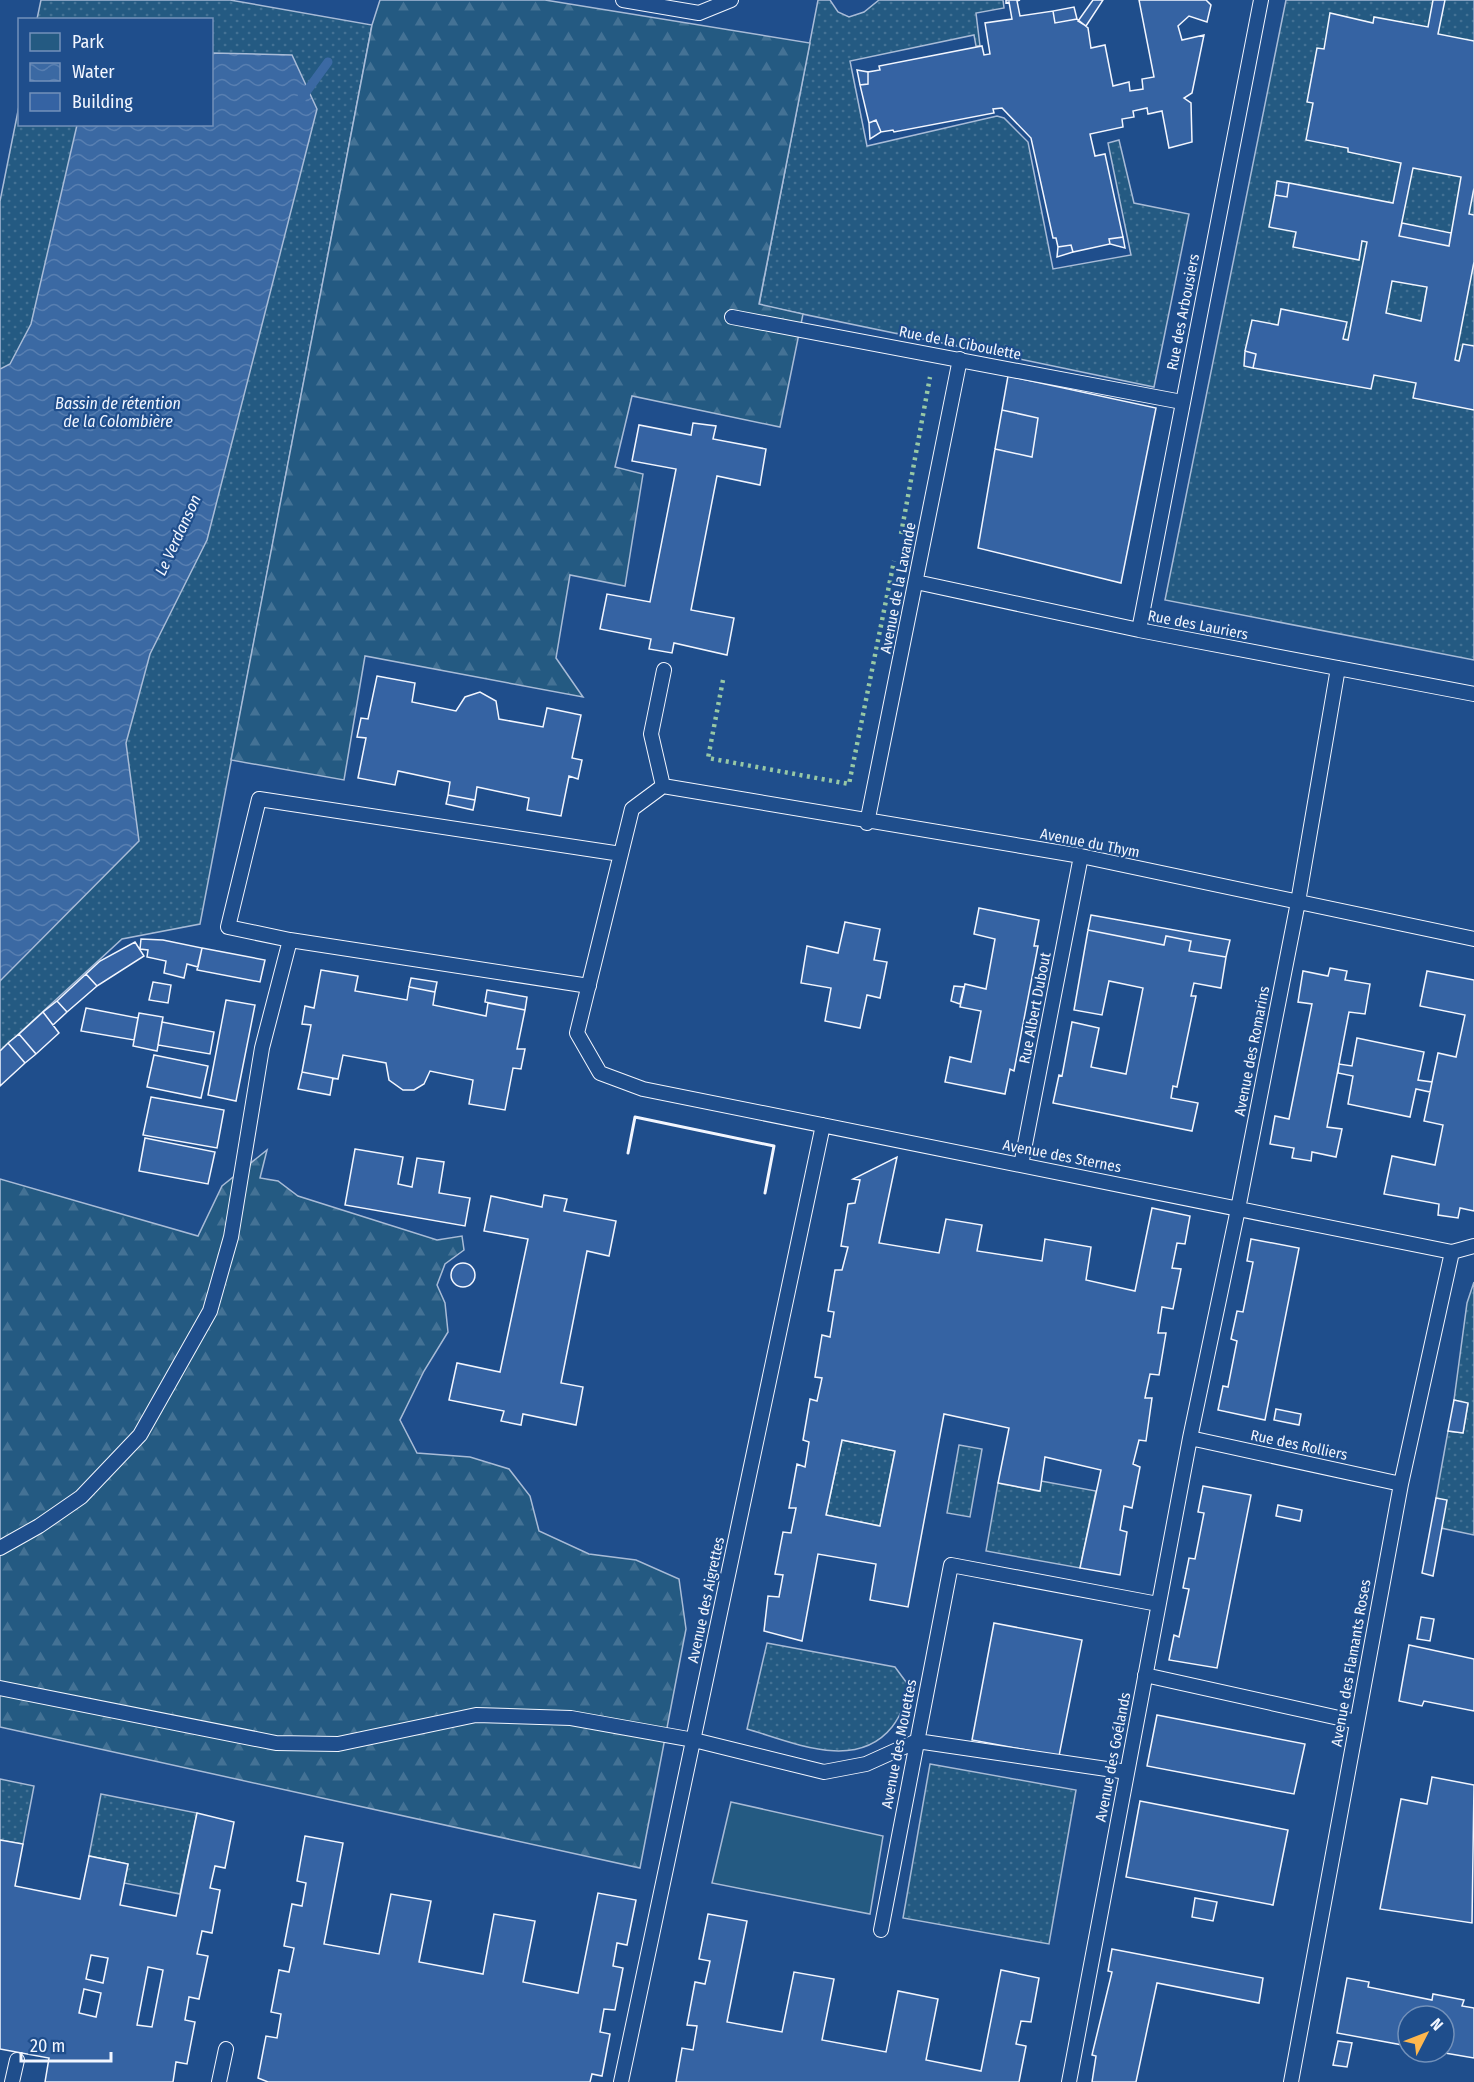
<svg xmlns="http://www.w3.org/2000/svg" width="1474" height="2082" font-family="'Fira Sans Condensed',sans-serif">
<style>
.grass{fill:url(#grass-dots);stroke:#a8bbd7;stroke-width:1.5}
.forest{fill:url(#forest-firs);stroke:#a8bbd7;stroke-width:1.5}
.park{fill:#245a82;stroke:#a8bbd7;stroke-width:1.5}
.water{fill:url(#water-waves);stroke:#a8bbd7;stroke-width:1.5}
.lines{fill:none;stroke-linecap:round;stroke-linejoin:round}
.stream{stroke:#3b69a3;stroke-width:9}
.building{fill:#3563a3;stroke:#f2f6ff;stroke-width:1.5;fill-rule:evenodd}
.lane-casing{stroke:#f2f6ff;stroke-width:16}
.lane{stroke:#1f4e8c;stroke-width:14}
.hedge{stroke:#97c8a6;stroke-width:4.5;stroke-dasharray:3 4.5;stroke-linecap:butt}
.wall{stroke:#f2f6ff;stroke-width:3}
.labels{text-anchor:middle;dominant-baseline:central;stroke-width:4.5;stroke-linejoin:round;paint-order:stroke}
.street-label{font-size:15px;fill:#f2f6ff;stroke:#1f4e8c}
.water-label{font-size:16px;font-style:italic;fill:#f2f6ff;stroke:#1f4e8c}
</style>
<defs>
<pattern id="grass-dots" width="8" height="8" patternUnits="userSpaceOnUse" patternTransform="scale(1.5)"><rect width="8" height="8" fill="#245a82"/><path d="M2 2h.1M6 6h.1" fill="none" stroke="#447295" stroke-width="1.8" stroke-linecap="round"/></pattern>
<pattern id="forest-firs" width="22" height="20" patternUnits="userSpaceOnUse" patternTransform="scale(1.5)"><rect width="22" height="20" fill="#245a82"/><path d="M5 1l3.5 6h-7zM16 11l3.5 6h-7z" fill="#447295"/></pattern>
<pattern id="water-waves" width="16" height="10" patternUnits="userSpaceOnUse" patternTransform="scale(1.5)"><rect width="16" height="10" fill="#3b69a3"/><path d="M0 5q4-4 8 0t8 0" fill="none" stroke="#587fb1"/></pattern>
</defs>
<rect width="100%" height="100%" fill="#1f4e8c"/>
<path class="grass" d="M41,0H230L372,25L200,924L122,939L0,1051V201L19,106L20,124H212V20L37,19Z
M818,0H830L838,12L849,17L864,12L879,0H1003L1004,8L976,13L980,46H976L974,35L850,61L867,146L997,116L1004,118L1028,142L1053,269L1131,255L1108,143L1119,140L1134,203L1189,214L1154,387L759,305Z
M1286,0H1474V660L1165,600Z
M1474,1282V1535L1441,1528L1436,1498L1448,1431L1463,1433L1468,1404L1454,1400L1467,1303Z
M842,1440L895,1451L880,1526L826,1515Z
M959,1445L982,1449L970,1517L947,1513Z
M1041,1481L1096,1491L1080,1568L986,1551L998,1483L1039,1491Z
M767,1643L895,1667L912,1690C906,1702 900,1717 892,1727C856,1772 792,1742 747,1729Z
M930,1764L1076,1790L1049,1944L903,1918Z
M0,1779L34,1786L23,1844L0,1840Z
M101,1794L197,1813L180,1894L124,1883L128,1864L89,1856Z"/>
<path class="forest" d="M380,0H545L810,43L759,304L803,314L780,427L632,396L615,467L643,474L625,586L570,575L556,658L583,697L365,656L344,780L231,760L372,25Z
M267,1150L260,1178L278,1181L298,1196L437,1240L462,1236L464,1250L445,1264L437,1285L445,1303L448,1332L424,1371L400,1420L417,1453L470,1457L509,1469L530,1496L539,1531L589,1554L636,1560L679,1579L686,1629L640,1868L0,1727V1179L198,1236L222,1186Z"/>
<path class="park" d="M731,1802L883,1836L870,1914L712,1883Z"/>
<path class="water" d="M212,53L292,55L317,109L207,540L150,654L126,743L139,841L0,981V369L10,364L31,324L77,125L212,124Z"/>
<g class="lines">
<path class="stream" d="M301,99L328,62"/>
</g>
<path class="building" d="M1006,0H1020L1017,1L1020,16L1053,11L1055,23L1077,19L1088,28L1091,48L1105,45L1113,86L1129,82L1130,91L1143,89L1142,79L1154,77L1139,0H1206L1211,5L1207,22L1189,16L1178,26L1182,40L1204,35L1192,93L1184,98L1191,103L1192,142L1169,148L1162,111L1148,114L1147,108L1133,111L1134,117L1122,119L1123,127L1090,134L1095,156L1105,154L1123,237L1109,239L1110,244L1073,252L1071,245L1058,247L1056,238H1053L1031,138L1002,108L993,109L994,113L894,132L893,130L881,132L876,120L869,123L860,85L868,84V72L880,70L879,66L982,46L984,55L990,54L985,23L1012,19L1009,2L1006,3Z
M1093,0H1103L1086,26L1078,21Z
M1433,0H1445L1438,34L1474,41V188L1469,214L1474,215V262L1455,360L1459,361L1463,344L1474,346V410L1413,398L1416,383L1374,375L1371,389L1253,368L1256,354L1245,351L1252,320L1278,325L1281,309L1347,322L1343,339L1348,340L1367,242L1362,241L1359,260L1293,247L1296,232L1269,227L1275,195L1287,197L1289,183L1393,203L1401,163L1348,152V148L1306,140L1313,103L1307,102L1317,48L1324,49L1330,13L1373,23L1374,17L1428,27ZM1413,168L1461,177L1449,246L1399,236ZM1392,281L1427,287L1421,321L1386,313Z
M1074,7L1077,19L1055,23L1053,11Z
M857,70L868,72V84L860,85Z
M876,120L881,132L870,139L869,123Z
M1277,181L1289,183L1287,197L1275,195Z
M1402,223L1451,233L1449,246L1399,236Z
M1123,237L1125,248L1110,244L1109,239Z
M1071,245L1073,252L1057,257L1058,247Z
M1245,351L1256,354L1253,368L1244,366Z
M1008,376L1156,408L1121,583L978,548L995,449L1032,457L1038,418L1002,410Z
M1002,410L1038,418L1032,457L995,449Z
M693,423L716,426L713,439L766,449L760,485L717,476L691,610L734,618L727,655L674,643L672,653L649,649L651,639L600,629L607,594L650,602L676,469L632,461L639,425L691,435Z
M377,676L415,683L412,702L456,711L465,697L480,692L496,701L499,719L543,727L547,708L581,715L572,758L582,760L578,779L569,776L561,816L527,810L529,798L477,787L475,800L448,795L450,782L398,771L395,785L358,778L366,738L357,737L361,718L368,719Z
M448,795L475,800L473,810L446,804Z
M979,908L1039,920L1034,946H1038L1014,1071L1010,1069L1005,1094L945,1082L950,1057L971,1062L981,1011L960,1007L965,984L986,989L995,939L974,934Z
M1091,915L1230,940L1226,957L1189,951L1191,941L1166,936L1164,945L1088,930Z
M845,922L880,929L874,960L887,962L880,998L867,995L860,1028L825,1021L831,988L801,983L807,946L838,953Z
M1088,930L1164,945L1166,936L1191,941L1189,951L1226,957L1221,988L1194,983L1191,996H1196L1177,1087L1173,1086L1171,1098L1198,1103L1192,1131L1053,1103L1059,1075L1062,1076L1072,1022L1099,1028L1091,1067L1126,1074L1143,988L1109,981L1102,1015L1074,1010Z
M141,939L163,940L202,948L198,967L187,964L184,978L164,973L166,961L147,957L148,950L140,949Z
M135,942L144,956L97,986L86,974L100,961Z
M202,948L265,960L260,982L197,970Z
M1330,968L1347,971L1345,980L1370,984L1365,1014L1349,1012L1327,1127L1342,1129L1336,1157L1312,1152L1311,1161L1292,1158L1294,1148L1270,1144L1275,1116L1289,1119L1312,1004L1298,1002L1303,971L1328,976Z
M321,970L358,976L355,991L407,1000L409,987L435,992L433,1005L486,1016L488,1003L525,1010L517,1049H525L521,1069L513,1068L505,1110L469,1104L473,1080L430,1071L424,1084L414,1090H403L389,1080L386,1063L343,1055L338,1079L302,1072L311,1025L302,1024L305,1006L314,1008Z
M1427,971L1474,980V1211L1460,1208L1458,1218L1438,1215L1439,1204L1384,1194L1392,1156L1435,1165L1443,1125L1424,1121L1432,1082L1438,1053L1456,1057L1465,1015L1420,1006Z
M86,974L97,986L67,1012L57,1001Z
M411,978L437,982L435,992L409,987Z
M153,982L171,985L168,1003L149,1000Z
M954,986L964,987L960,1004L951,1001Z
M487,990L527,997L525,1010L485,1002Z
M226,1000L255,1005L236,1101L208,1095Z
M57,1001L67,1012L53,1025L43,1012Z
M86,1008L138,1018L134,1040L81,1031Z
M43,1012L59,1033L36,1054L19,1034Z
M139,1013L163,1017L157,1051L133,1046Z
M162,1022L214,1032L210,1054L158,1045Z
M19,1034L36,1054L25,1063L8,1043Z
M1357,1038L1424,1052L1418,1080L1432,1082L1430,1092L1416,1089L1410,1117L1348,1104L1353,1076L1338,1073L1339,1064L1352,1066Z
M8,1043L25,1063L0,1086V1051Z
M154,1055L208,1066L201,1098L147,1087Z
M302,1072L333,1078L330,1095L298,1089Z
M151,1097L224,1110L217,1148L143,1135Z
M145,1138L215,1152L208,1184L139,1171Z
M355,1149L403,1157L398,1184L412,1187L417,1158L444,1162L439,1193L470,1198L465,1226L345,1205Z
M897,1157L879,1243L939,1253L946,1219L982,1225L977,1251L1042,1261L1045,1239L1091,1247L1086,1280L1135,1291L1152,1208L1190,1216L1185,1244L1177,1243L1172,1268L1181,1269L1173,1309L1162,1307L1158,1333H1166L1159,1375L1150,1374L1145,1398H1152L1146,1441L1139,1440L1133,1464L1140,1467L1132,1508L1124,1506L1120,1530L1127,1532L1120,1575L1080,1568L1101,1470L1045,1457L1040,1491L998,1483L1009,1428L944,1414L908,1607L870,1600L876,1564L818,1554L802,1641L764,1631L768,1596L779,1597L783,1575L775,1574L783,1532L791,1533L796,1508H789L797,1464L805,1467L809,1442L803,1440L810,1399L817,1401L822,1378L815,1377L822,1335L830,1337L834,1312L828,1311L835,1270H842L848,1247L841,1246L848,1204L855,1203L860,1180L853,1179ZM842,1440L895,1451L880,1526L826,1515Z
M544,1195L567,1199L564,1211L616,1221L609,1256L587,1251L561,1383L583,1387L576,1425L523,1414L521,1425L501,1421L504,1411L449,1400L457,1363L500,1372L528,1239L484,1231L491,1196L542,1207Z
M1251,1239L1299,1248L1265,1420L1218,1410L1223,1386L1228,1387L1237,1341L1231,1339L1237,1311L1243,1312L1253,1262L1247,1261Z
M451 1275a12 12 0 1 1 24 0a12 12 0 1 1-24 0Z
M1454,1400L1468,1403L1463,1433L1448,1431Z
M1276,1409L1301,1414L1299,1425L1274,1420Z
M1203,1486L1251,1495L1217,1668L1169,1660L1174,1635L1179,1637L1189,1589L1183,1588L1189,1558L1195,1559L1204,1513L1198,1512Z
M1436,1498L1447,1500L1433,1576L1422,1573Z
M1278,1505L1302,1510L1300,1521L1276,1516Z
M1421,1617L1434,1619L1430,1641L1417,1639Z
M994,1623L1082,1640L1059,1756L972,1740Z
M1409,1645L1474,1659V1711L1424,1701L1422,1706L1399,1701Z
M1157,1715L1305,1744L1294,1794L1147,1766Z
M1432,1777L1474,1785L1472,1923L1380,1909L1401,1799L1427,1804Z
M1140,1801L1288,1830L1273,1905L1126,1877Z
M197,1813L234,1822L225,1868L215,1866L210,1888L220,1890L212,1933L202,1931L197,1954L208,1956L199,1999L189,1997L185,2020L195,2022L187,2064L176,2062L173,2082H45L49,2058L0,2049V1840L23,1844L15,1886L80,1899L89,1856L128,1864L120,1905L176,1916ZM91,1955L108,1958L103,1983L86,1979ZM148,1967L163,1970L152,2027L137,2025ZM84,1989L101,1993L96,2017L79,2013Z
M305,1836L343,1843L324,1944L379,1954L391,1894L431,1901L419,1962L483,1974L494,1914L535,1921L523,1982L578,1993L598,1893L636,1900L627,1945L617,1943L613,1966L623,1968L615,2010L604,2009L600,2032L610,2034L602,2076L592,2074L590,2082H268L258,2078L266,2036L277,2038L281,2014L271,2012L279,1970L289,1972L294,1948L284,1946L292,1904L302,1906L306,1883L297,1881Z
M1195,1898L1217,1902L1213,1921L1192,1917Z
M708,1914L747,1921L727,2022L782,2032L794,1972L834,1979L822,2040L886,2052L898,1991L938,1999L926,2060L981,2071L1001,1970L1039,1978L1031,2022L1021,2021L1016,2044L1026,2046L1019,2082H676L682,2048L693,2050L697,2026L687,2025L695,1982L705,1984L710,1961L699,1959Z
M1112,1949L1263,1978L1259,2003L1157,1983L1136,2082H1092L1096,2056L1092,2055L1112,1972L1108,1971Z
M1347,1978L1369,1982L1368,1987L1432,2000L1433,1994L1464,2000L1462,2006L1474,2008V2058L1439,2052H1444V2016H1408V2046L1337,2033Z
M1338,2041L1352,2043L1347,2067L1333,2065Z"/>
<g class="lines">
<g class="lane-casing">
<path id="lane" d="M623,0L699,13L731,0
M732,317L1182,402
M916,582L1139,630L1474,694
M1139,630L1261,0
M663,786L651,734L664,670
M867,823L960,359
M1474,939L1081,856L663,786L632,809L577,1033L600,1073L643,1089L1452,1252L1474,1246
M589,986L290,940L228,927L259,799L621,854
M1021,1165L1081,856
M1190,1438L1401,1484
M0,1548L39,1526L81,1497L140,1435L210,1311L231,1237L262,1048L290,940
M1145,1675L1357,1722
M0,1688L276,1743L338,1744L476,1715L571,1718L694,1740L824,1772L866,1764L917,1741L1127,1772
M881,1930L951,1565L1158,1604
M12,2082L17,2060
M219,2082L226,2049
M621,2082L823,1125
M1069,2082L1190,1438L1238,1209L1298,902L1338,668
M1291,2082L1401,1484L1452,1252"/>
</g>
<use href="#lane" class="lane"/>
<path class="hedge" d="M901,534L930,377
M723,680L708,758L849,784L894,561"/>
<path class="wall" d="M628,1153L635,1117L774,1146L765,1193"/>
</g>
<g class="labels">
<g class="street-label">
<text transform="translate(1183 312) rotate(-79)">Rue des Arbousiers</text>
<text transform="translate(960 343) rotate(11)">Rue de la Ciboulette</text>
<text transform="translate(898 588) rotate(-79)">Avenue de la Lavande</text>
<text transform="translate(1198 625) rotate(11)">Rue des Lauriers</text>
<text transform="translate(1090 843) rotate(11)">Avenue du Thym</text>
<text transform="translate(1035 1008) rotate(-79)">Rue Albert Dubout</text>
<text transform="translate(1252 1051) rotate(-79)">Avenue des Romarins</text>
<text transform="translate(1062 1156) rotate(11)">Avenue des Sternes</text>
<text transform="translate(1299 1445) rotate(12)">Rue des Rolliers</text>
<text transform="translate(706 1600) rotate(-78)">Avenue des Aigrettes</text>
<text transform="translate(1351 1663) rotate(-80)">Avenue des Flamants Roses</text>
<text transform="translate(899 1744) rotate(-79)">Avenue des Mouettes</text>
<text transform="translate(1113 1757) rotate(-79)">Avenue des Goélands</text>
</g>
<g class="water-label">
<text x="118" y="403">Bassin de rétention<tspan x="118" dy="18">de la Colombière</tspan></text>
<text transform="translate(178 535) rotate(-65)">Le Verdanson</text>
</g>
</g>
<rect x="18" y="18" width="195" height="108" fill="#1f4e8c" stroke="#7391ba" stroke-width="1.5"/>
<rect x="30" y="33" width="30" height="18" fill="#245a82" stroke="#7391ba" stroke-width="1.5"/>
<text x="72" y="48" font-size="18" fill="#f2f6ff">Park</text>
<rect x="30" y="63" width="30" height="18" fill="url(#water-waves)" stroke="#7391ba" stroke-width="1.5"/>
<text x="72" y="78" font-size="18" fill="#f2f6ff">Water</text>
<rect x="30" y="93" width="30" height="18" fill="#3563a3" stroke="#7391ba" stroke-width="1.5"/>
<text x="72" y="108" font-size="18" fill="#f2f6ff">Building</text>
<g transform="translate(1426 2034) rotate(48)"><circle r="28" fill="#1f4e8c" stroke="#7391ba" stroke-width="1.5"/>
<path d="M0-4.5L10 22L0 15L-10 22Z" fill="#ffb74d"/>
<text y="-9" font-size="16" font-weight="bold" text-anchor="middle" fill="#f2f6ff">N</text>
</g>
<path d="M21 2052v9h90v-9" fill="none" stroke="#f2f6ff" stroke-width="3"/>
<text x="30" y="2052" font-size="18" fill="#f2f6ff" stroke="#1f4e8c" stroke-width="4.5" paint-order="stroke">20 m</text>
</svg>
